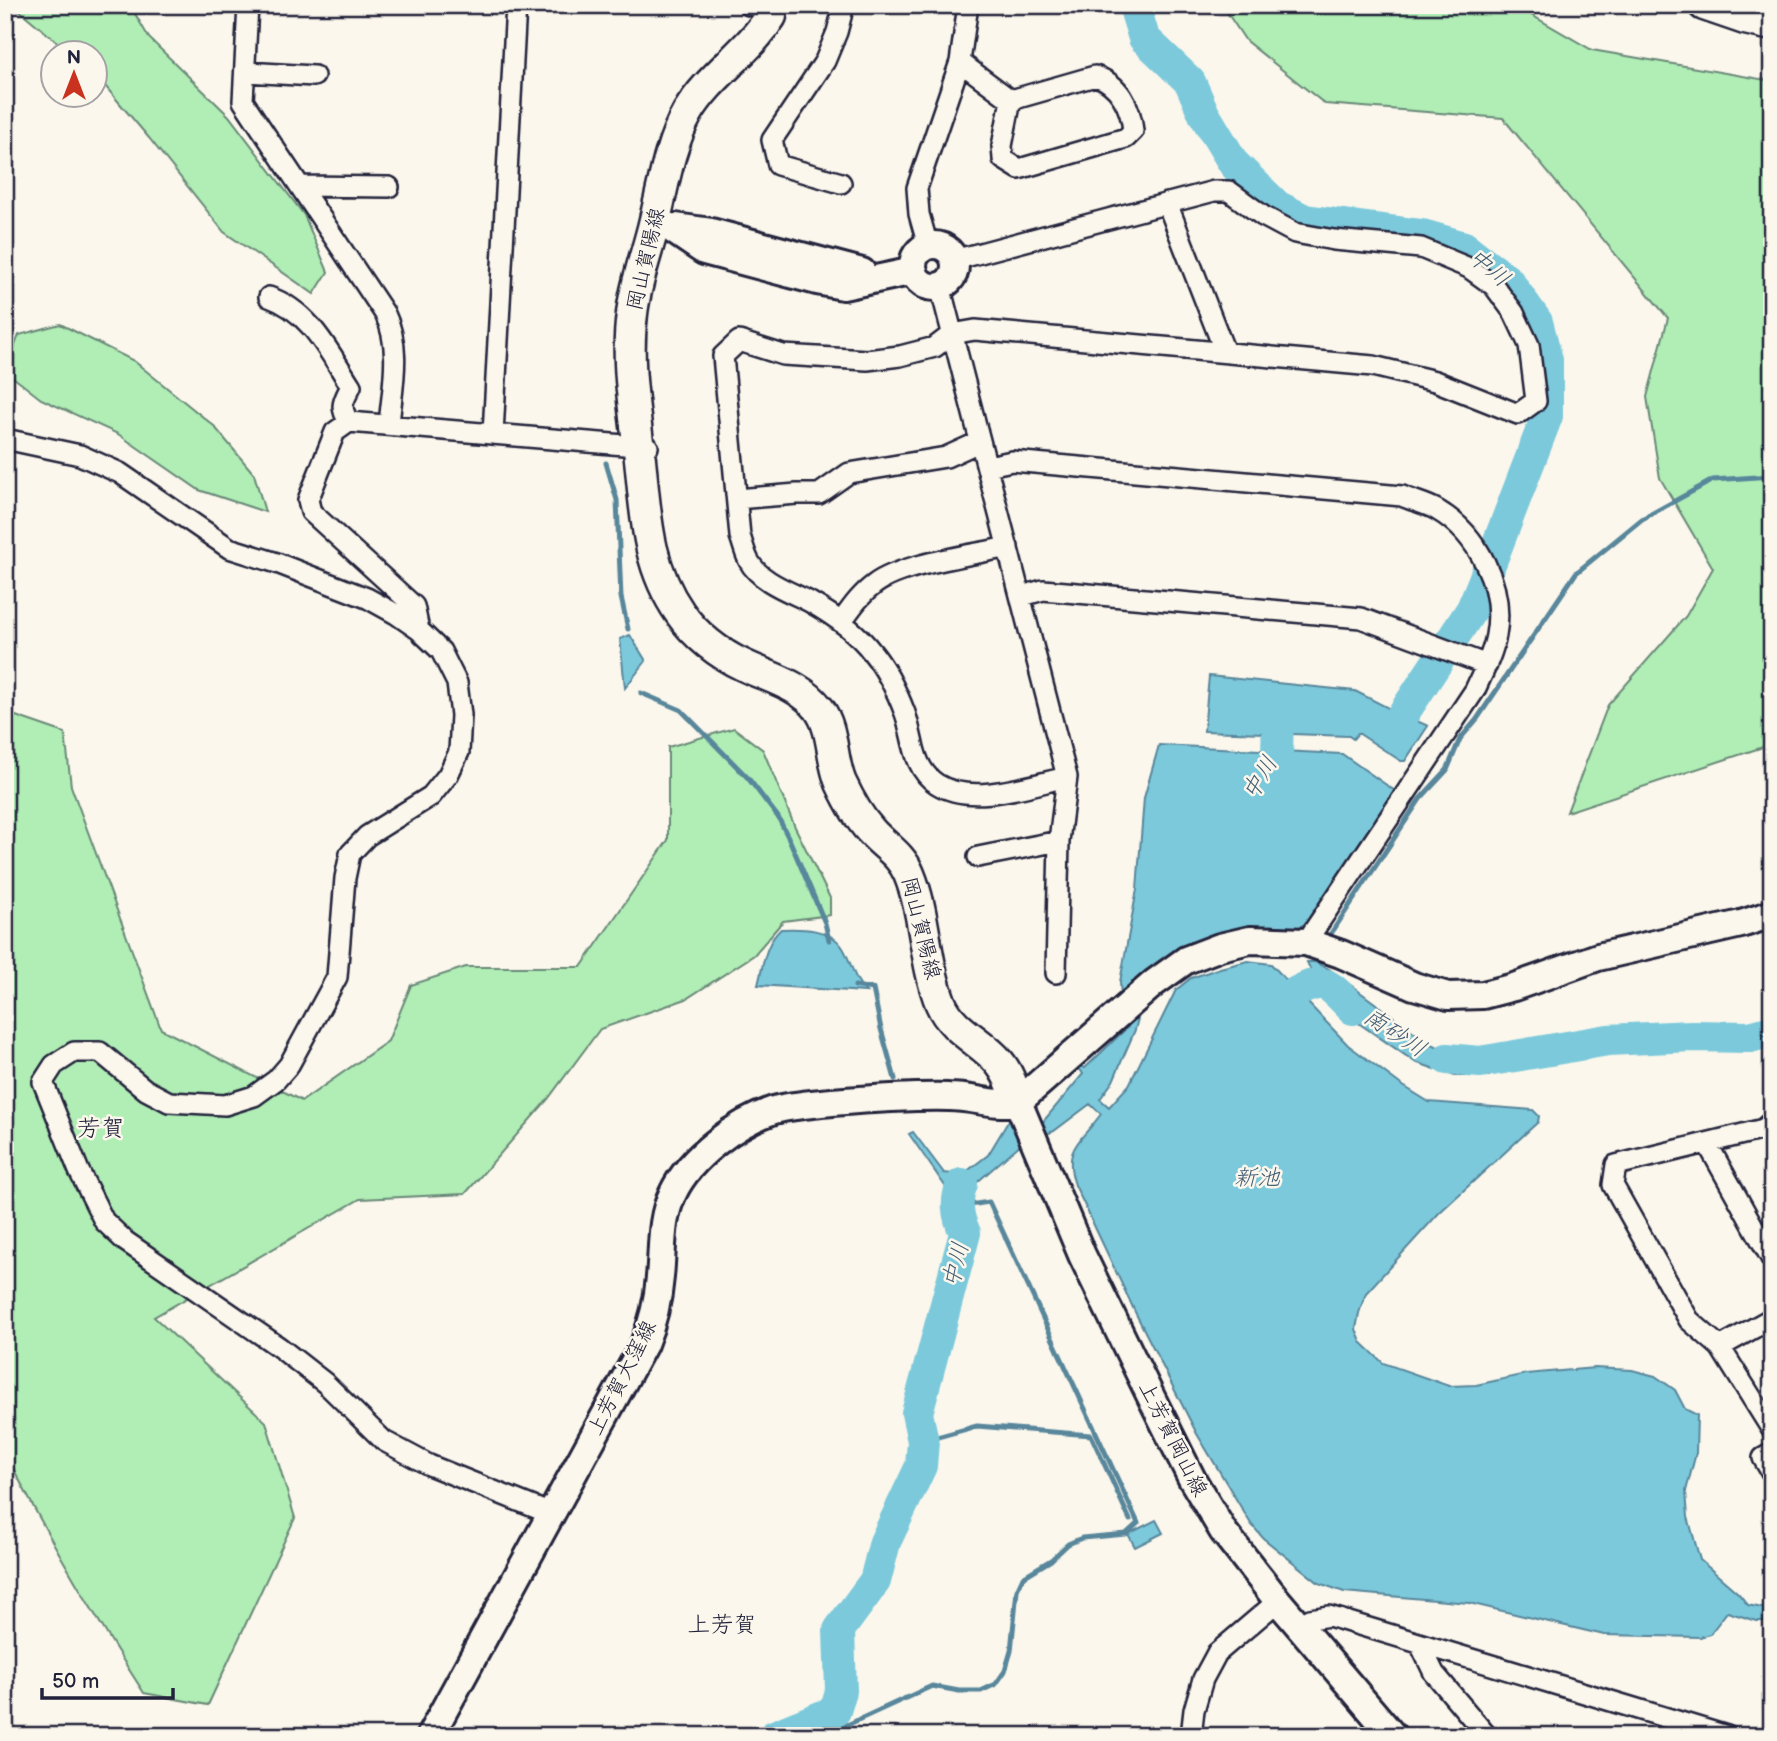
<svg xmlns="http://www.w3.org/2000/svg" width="1777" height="1741" font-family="'Balsamiq Sans','Klee One',sans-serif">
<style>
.green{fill:#b0eeb5;stroke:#698878;stroke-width:2}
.water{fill:#7cc9db;stroke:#58869b;stroke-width:2}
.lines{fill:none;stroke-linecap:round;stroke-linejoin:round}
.stream{stroke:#58869b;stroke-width:5}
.river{stroke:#7cc9db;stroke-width:32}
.street-casing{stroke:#22223b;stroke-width:24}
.secondary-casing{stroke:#22223b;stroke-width:32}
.primary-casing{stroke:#22223b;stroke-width:35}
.street{stroke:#fbf7ec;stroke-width:19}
.secondary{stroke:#fbf7ec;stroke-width:26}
.primary{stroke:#fbf7ec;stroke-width:30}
.labels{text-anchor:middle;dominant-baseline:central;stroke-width:5;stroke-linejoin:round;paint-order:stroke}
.street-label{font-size:21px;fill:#22223b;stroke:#fbf7ec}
.water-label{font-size:23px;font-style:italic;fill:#425c73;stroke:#fbf7ec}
.neighbourhood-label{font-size:23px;fill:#22223b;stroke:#fbf7ec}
.quarter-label{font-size:24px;fill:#22223b;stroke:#fbf7ec}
</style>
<rect width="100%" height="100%" fill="#fbf7ec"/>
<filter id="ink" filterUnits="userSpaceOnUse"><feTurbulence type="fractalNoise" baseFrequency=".0143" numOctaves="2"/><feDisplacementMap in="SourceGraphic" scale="14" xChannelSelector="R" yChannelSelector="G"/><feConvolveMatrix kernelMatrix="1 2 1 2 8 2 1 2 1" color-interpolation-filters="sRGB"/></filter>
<g filter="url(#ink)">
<path class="green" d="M13,5H130L149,38L229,116L304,215L328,272L314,294L224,232L149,138L95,74L94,52H69Z
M1222,5H1514L1592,50L1772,81V744L1567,812L1608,705L1686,616L1713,568L1660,478L1647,397L1668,318L1503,118L1325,104L1246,41Z
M60,324L134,361L214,426L254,474L265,512L199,490L118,434L41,399L5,371L19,335Z
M7,713L65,733L71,786L161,1029L302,1101L388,1041L411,985L466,967H581L668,840V747L734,728L763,750L795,827L830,898V915L783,921L754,955L686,999L600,1029L548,1099L465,1194L360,1199L154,1317L266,1422L295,1518L208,1705L144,1693C93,1614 47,1536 5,1452V716Z"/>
<path class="water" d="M630,635L646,661L625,688L620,639Z
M1209,676L1355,691L1392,710L1402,705L1411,709L1410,718L1428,726L1405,761H1401L1358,733L1353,739L1349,736L1204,731Z
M1159,745L1342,754L1395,791L1312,921L1292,930L1192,946L1140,1011L1135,1030L1113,1081L1100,1099L1109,1107L1129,1085L1176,990L1191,978L1220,968L1248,961L1271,964L1348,1045L1400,1084L1429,1102L1533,1110L1539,1116L1538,1122L1439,1213L1366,1293L1359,1313L1356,1329L1361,1342L1383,1363L1449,1386L1476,1385L1526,1374L1595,1368L1632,1370L1655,1376L1675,1390L1685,1409L1697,1415L1696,1453L1686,1491L1688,1517L1700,1560L1738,1593L1748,1605L1772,1610V1614L1767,1616L1764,1621H1757L1727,1612L1710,1634L1700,1637L1604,1635L1469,1603L1344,1592L1319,1583L1263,1538L1251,1524L1197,1434L1135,1312L1075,1185C1062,1147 1081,1142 1101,1114L1090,1104L1054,1131L1022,1143L967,1191L961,1214L969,1229L961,1226L953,1219V1211L945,1210L947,1189L909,1134L913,1132L944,1173L962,1175L988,1155L1009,1120L1014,1118L1042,1123L1083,1074L1079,1068L1081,1066L1085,1068L1128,1027L1121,997L1120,982L1137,889L1144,798Z
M781,929C801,928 831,928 843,948C852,963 853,979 866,992L758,985C763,966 765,943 781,929Z
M1307,962H1315L1329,969L1426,1041L1444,1050L1462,1053L1485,1046L1489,1076H1455L1415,1062L1357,1022L1314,978Z
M1156,1520L1163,1533L1135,1547L1128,1534Z"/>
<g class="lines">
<path class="stream" d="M606,463L617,500L621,597L628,629
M641,693L681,710L748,778L778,817L790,841L825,923L829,940
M1330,935L1420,799L1447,770L1460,739L1477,719L1576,573L1642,519L1713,480L1772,476
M855,986L873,989L881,1029L895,1079
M923,1441L977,1426L1091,1435L1130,1520
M823,1736L932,1686L959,1691H981L996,1684L1005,1671L1011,1651L1017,1590L1023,1577L1051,1560L1068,1544L1082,1538L1126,1534L1138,1523L989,1202L957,1207"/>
<path class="river" d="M1134,5L1144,38L1190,82L1204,114L1234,164L1277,206L1305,220L1422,235L1464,247L1508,281L1537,322L1547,360V416L1482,585L1472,609L1392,731L1378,724
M1258,786L1277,758L1278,709L1297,710
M1263,1016C1276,1006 1311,976 1328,986C1337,991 1345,1002 1353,1009
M1447,1059L1480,1062L1608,1040L1692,1036L1750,1037L1772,1031
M774,1736L835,1711L841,1691L839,1630L875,1581L885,1542L921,1466L923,1441L917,1413L965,1233C957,1215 955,1202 962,1184"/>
<g class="street-casing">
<path id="street" d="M248,5L243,101L385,314C402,349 392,388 389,425
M749,5L773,7
M960,62L1011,100L1095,76C1119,83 1131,107 1133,131L1126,138L1019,169L1003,159L1002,146L1011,100
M245,72L314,76
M841,183L778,165L772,140L825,61L837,32L844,5
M300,186L389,187
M1167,203L1225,352
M928,246L919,214L917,188L960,62L968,5
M954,260L1214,191H1229L1263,216L1295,233L1334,240L1421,248L1469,268L1494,286L1514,313L1529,345L1536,401L1518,414L1435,381L1373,366L975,330L952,334L935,347L900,356L867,360L783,355L739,341L723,356L740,536C743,544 745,554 749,561C760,582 791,592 810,602C833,615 856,631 872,652C886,669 897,692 905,713C914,738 912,768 937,784C972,806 1030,785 1067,777
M940,286L1067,777L1059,841L1056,973
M269,297C310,311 329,352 351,386C343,402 339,406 349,422
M493,434L516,5
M5,439L80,455L120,473L229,548L277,563L336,586L367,598L396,614L419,630L441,651L457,683L461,715L459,752L448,775L431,796L367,836L350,854L345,878L337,977L289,1065L276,1080L254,1096L225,1105L169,1102L146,1090L100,1052H74L54,1065L43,1082L79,1171L104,1221L125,1241L279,1347L325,1383L384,1441L429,1465L551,1514
M988,466L1012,461L1402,496C1413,501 1427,504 1437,510C1478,534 1505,587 1496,635C1493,654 1483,672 1475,690L1306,942
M737,499L797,494H819L849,473L946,457L979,442
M1022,596L1043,590L1361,618L1487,665
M842,621C852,607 861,594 875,584C901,564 973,555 1008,547
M419,630L414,606L311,512L308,500L335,432L349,422L648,447
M978,857L1059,841
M1772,1127L1616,1165L1613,1185L1689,1320L1720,1347L1772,1430
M1707,1143L1772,1260
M1720,1347L1772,1318
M1772,1453L1763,1458L1772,1473
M1301,1626L1310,1619L1329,1616L1727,1736
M1420,1644L1434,1673L1487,1736
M1191,1736L1194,1710L1203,1679L1217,1653L1278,1601"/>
</g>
<g class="secondary-casing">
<path id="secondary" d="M667,226L704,251L817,281L843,286L914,271
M675,227L711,232L862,272
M913 266a21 21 0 1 1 42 0a21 21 0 1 1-42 0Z
M1018,1102L1154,983L1186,960L1220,947L1250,940L1306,942L1341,954L1414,986L1448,996L1483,995L1514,987L1598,957L1741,924L1772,914
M1018,1102L1082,1255L1151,1397L1192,1479L1223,1531L1278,1601L1393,1736
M1770,1128L1772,1131
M430,1736L644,1344C653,1322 658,1301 660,1277C663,1248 660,1220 673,1193C690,1157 736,1123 774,1110C792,1105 813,1104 832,1102C871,1099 910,1096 949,1097C974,1097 992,1106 1018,1102"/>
</g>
<g class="primary-casing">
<path id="primary" d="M1704,5L1745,19L1772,25
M771,16C749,52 710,75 688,112C668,147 663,189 653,228C646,256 635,285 632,314C626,357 633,400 638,442C646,503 643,560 680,613C695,635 719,654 743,665C770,678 801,685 819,709C834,729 831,760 841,783C849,800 858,817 871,831C884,846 901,854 909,874C926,915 924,962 941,1004C952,1030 981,1041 999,1062C1009,1074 1013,1088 1018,1102"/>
</g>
<use href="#street" class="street"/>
<use href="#secondary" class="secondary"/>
<use href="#primary" class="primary"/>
</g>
</g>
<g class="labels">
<g class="street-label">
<text transform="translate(646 259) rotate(-77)">岡山賀陽線</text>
<text transform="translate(921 928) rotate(76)">岡山賀陽線</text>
<text transform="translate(622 1378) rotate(-63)">上芳賀大窪線</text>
<text transform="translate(1173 1439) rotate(63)">上芳賀岡山線</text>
</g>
<g class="water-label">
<text transform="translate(1489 268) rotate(40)">中川</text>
<text transform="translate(1260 778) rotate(-59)">中川</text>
<text transform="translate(1395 1033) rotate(33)">南砂川</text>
<text x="1257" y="1178">新池</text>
<text transform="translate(956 1265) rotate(-76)">中川</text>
</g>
<g class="neighbourhood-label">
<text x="722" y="1625">上芳賀</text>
</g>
<g class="quarter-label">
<text x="101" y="1128">芳賀</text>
</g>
</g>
<rect width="1777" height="1741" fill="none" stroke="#fbf7ec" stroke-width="28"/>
<rect x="14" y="14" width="1749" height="1713" fill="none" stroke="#22223b" stroke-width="2.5" filter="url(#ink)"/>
<g transform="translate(74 74)"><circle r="33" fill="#fbf7ec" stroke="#a4a2a5" stroke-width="2"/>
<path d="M0-5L12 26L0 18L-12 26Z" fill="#c8321e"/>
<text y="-10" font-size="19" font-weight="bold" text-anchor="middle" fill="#22223b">N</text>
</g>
<path d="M42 1688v10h131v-10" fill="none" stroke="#22223b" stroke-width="3.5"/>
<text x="52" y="1688" font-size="21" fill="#22223b" stroke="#fbf7ec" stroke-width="5" paint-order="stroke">50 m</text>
</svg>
